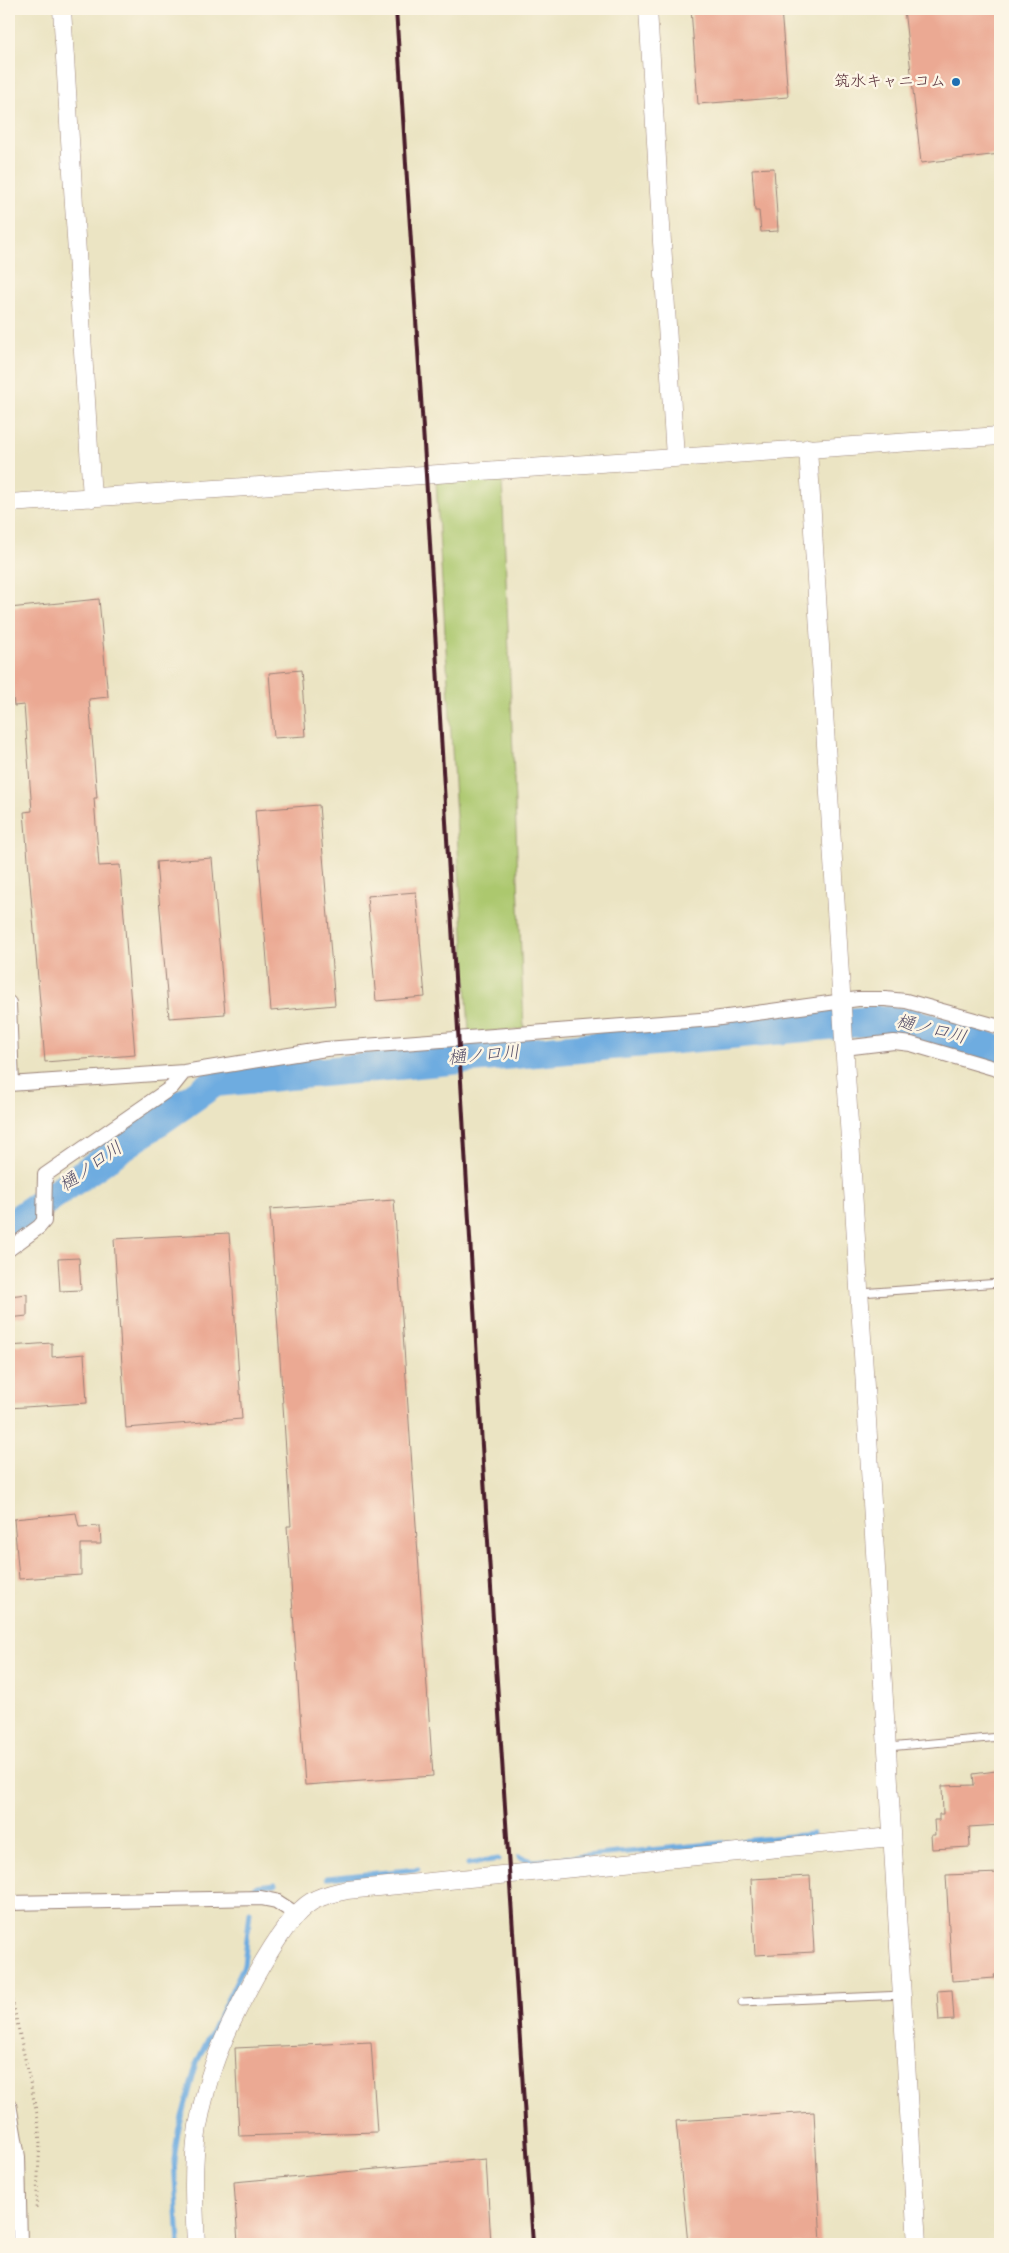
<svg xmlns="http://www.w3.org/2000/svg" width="1009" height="2253" font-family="Dekko,'Klee One',sans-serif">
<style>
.park{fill:#acc86e;stroke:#7b744c}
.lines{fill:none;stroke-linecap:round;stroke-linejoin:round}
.stream{stroke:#6eace0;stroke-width:5}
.river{stroke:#6eace0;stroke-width:30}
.building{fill:#eba993}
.service-casing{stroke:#9a8277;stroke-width:9}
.minor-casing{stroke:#9a8277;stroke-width:16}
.tertiary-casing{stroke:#9a8277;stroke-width:19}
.path{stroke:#9a8277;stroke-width:3;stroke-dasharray:1 4;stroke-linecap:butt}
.service{stroke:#fff;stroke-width:7}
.minor{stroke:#fff;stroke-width:14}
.tertiary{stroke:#fff;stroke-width:18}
.rail{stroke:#4a1f2b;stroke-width:4}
.poi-dot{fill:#1f6fb2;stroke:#fcf5e5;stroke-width:2}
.labels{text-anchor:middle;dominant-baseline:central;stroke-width:5;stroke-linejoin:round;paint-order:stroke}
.poi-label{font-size:16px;fill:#4a1f2b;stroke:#fcf5e5;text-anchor:end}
.water-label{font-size:18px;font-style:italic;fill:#57506a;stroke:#fcf5e5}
</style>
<rect width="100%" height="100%" fill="#fcf5e5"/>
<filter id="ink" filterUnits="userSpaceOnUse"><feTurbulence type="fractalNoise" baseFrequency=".02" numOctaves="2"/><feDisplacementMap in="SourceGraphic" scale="10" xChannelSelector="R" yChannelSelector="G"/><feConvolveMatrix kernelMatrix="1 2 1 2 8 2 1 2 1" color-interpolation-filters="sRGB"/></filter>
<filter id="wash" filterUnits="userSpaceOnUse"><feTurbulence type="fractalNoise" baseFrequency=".0096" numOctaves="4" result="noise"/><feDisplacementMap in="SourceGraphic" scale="20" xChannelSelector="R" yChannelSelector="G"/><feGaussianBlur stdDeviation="1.12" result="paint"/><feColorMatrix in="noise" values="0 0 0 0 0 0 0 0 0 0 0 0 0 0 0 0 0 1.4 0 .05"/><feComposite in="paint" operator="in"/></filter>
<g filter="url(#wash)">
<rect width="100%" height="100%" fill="#ebe4c3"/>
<path class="park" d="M502,478L524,1029L469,1033L436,482Z"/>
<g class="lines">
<path class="stream" d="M519,1857L534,1861L813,1834
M468,1864L498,1859
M327,1878L418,1869
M252,1890L257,1886L275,1884
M179,2244L174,2160L178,2132L197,2062L244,1965L250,1912"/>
<path class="river" d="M9,1226L215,1082L881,1020L916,1024L1000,1050"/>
</g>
<g id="blocks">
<path class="building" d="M691,9H781L788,97L698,104Z
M904,9H1000V154L921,163Z
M774,168L778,231L761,232L759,211H755L752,169Z
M99,599L108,697L89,699L97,798H94L99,866L120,865L135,1055L45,1062L24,812L32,811L24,705L14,706L9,657V608Z
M301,670L306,736L274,738L269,673Z
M319,805L335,1005L271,1011L255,810Z
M212,858L225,1014L169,1018L156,862Z
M416,892L425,997L376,1001L367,896Z
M394,1200L433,1776L305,1785L287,1526H291L270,1209Z
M229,1233L242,1419L126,1428L114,1239Z
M79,1258L81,1290L60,1291L58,1259Z
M27,1294V1316L9,1318V1296Z
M52,1343V1357L84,1354L87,1403L9,1408V1346Z
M76,1513L79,1527L100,1526L101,1544H81V1575L19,1579L14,1519Z
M996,1771L1000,1825L969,1827L970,1847L932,1849L931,1835H935L934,1820H939V1814H943L942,1786L974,1785L973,1774Z
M1000,1873V1974L994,1975L995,1978L952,1981L946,1875Z
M810,1876L814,1952L755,1955L751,1879Z
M952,1990L954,2020L939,2021L937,1991Z
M371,2042L377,2132L239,2136L235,2048Z
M814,2112L821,2244H688L676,2121Z
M486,2159L491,2244H238L234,2182Z"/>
</g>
</g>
<g filter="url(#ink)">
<use href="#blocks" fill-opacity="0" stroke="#9a8277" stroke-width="1"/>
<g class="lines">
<g class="service-casing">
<path id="service" d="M860,1293L1000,1283
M888,1747L1000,1737
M742,2002L903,1995"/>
</g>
<g class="minor-casing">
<path id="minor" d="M9,1003L12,1084
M844,1048L894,1042L911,1044L1000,1070
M9,1084L184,1072L326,1049L713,1019L858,999H885L906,1001L1000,1027
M9,1249L39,1227L44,1221L45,1175L172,1087L184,1072
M9,1903L261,1898L276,1901L296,1914
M9,2104L18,2157L20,2244"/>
</g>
<g class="tertiary-casing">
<path id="tertiary" d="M62,9L92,498
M648,9L675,458
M808,448L917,2244
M9,503L1000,436
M196,2244C194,2205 192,2165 198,2126C202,2105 207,2084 214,2064C227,2026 279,1921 311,1902C322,1895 335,1893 347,1890L892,1837"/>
</g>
<path class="path" d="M9,1985L38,2119L40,2143L36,2209"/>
<use href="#service" class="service"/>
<use href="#minor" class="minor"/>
<use href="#tertiary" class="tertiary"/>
<path class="rail" d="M396,9L426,475L483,1463L533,2244"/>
</g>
</g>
<circle class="poi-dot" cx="956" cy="82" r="5"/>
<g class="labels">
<g class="poi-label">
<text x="946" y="82">筑水キャニコム</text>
</g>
<g class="water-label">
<text transform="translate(931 1031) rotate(14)">樋ノ口川</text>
<text transform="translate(484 1057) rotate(-5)">樋ノ口川</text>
<text transform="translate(92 1168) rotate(-35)">樋ノ口川</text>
</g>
</g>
<rect width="1009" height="2253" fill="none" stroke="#fcf5e5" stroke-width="30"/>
</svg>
